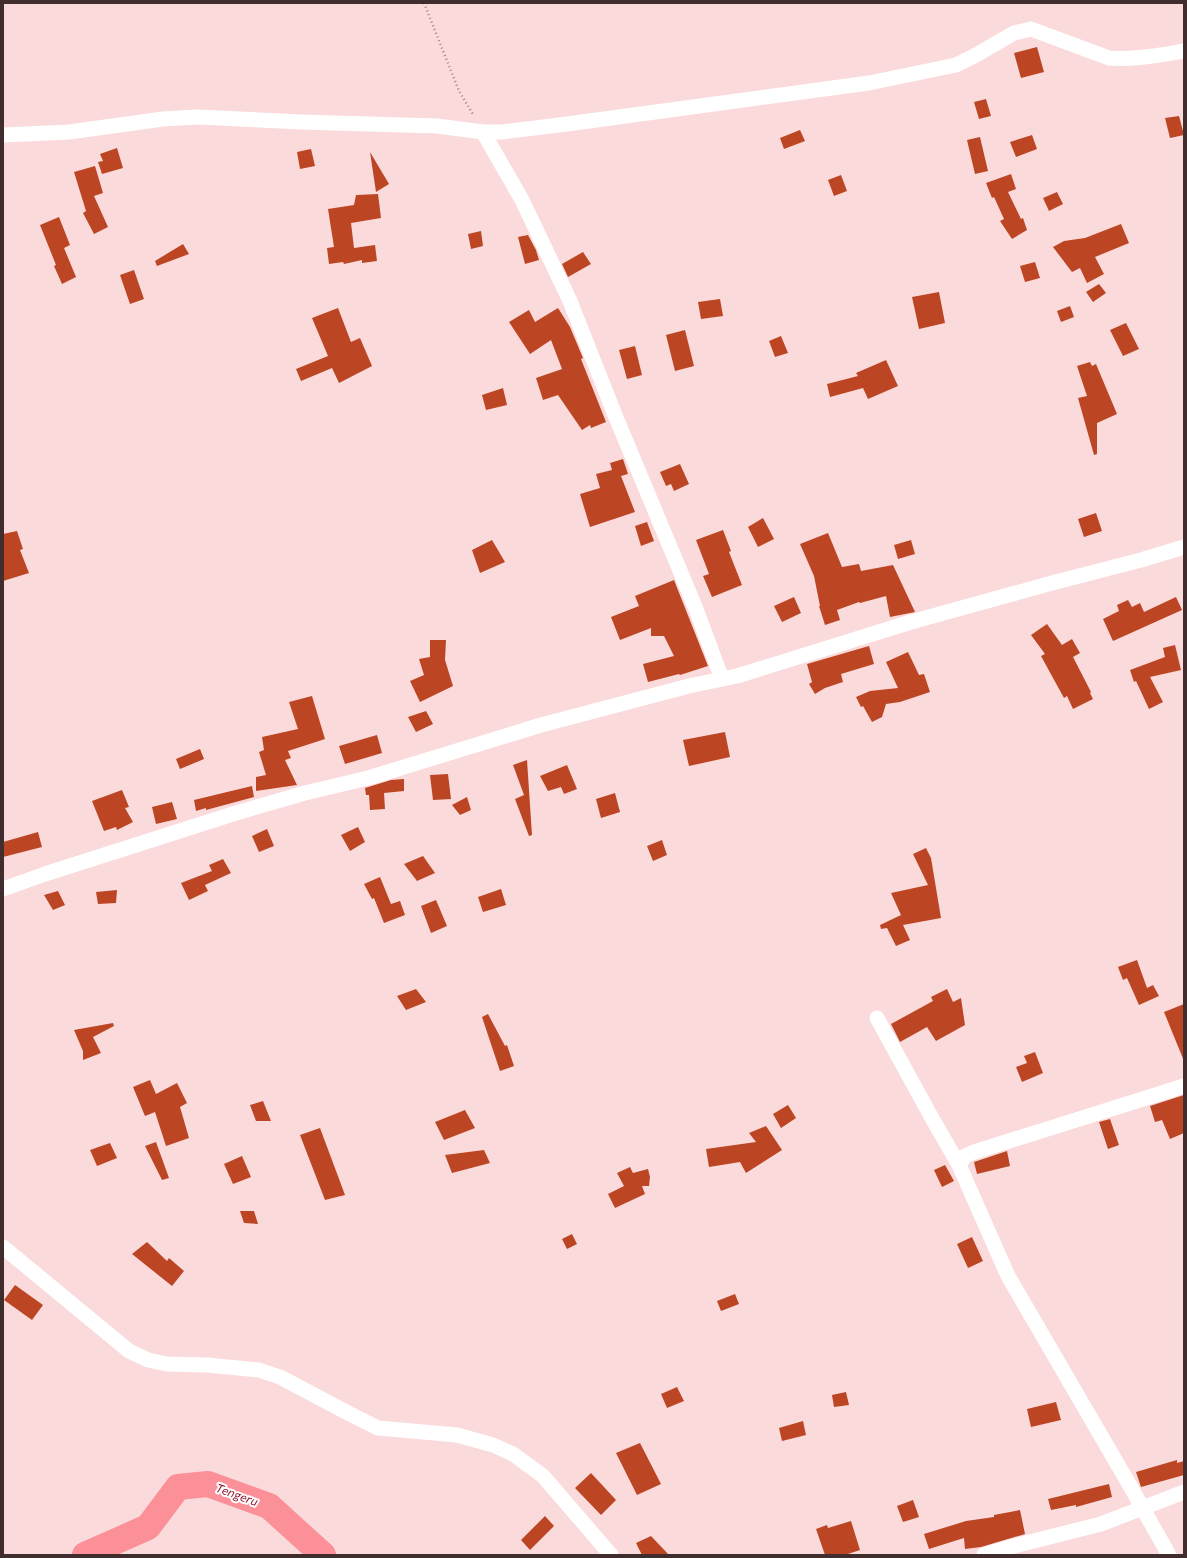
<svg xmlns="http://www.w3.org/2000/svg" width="1187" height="1558" font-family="Commissioner,sans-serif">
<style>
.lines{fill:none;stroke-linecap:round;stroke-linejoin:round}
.river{stroke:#fb9098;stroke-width:26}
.building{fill:#bc4523}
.path{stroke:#9f8586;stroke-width:2.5;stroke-dasharray:1 3;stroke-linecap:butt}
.street{stroke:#fff;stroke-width:15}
.labels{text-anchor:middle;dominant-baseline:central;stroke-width:4;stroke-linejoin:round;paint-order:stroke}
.water-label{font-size:12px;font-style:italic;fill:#8c142e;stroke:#fff}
</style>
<rect width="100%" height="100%" fill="#fbdadb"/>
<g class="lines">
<path class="river" d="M85,1555L148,1527L178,1487L208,1484L269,1506L323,1555"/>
</g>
<path class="building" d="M1037,47L1044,72L1021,78L1014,53Z
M986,99L991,116L979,119L974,102Z
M1179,116L1184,135L1170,138L1165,118Z
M800,130L805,141L784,149L780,138Z
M1032,135L1037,149L1016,157L1010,142Z
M980,137L988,171L975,174L967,140Z
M117,148L123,168L102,174L98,162L103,161L100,154Z
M311,149L315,166L300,169L297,152Z
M370,152L389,184L376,192Z
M95,166L103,193L94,196L108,227L94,234L83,213L86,211L74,172Z
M1011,174L1016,189L1008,192L1021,219L1023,218L1027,230L1012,239L1000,221L1004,219L994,197L992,198L986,183Z
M841,175L847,191L834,196L828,180Z
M1057,192L1063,204L1049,211L1043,198Z
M378,194L381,218L351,223L354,248L375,245L377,261L362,263V260L344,264L343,262L329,264L327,248L334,247L328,209L354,205L356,195Z
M59,217L70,245L64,248L76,277L62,284L54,266L56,265L40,225Z
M1121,224L1129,243L1095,257L1104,274L1087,283L1080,268L1072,272L1053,247L1064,241L1085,238Z
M481,231L483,246L471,249L468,234Z
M528,235L536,250L539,260L525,264L518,237Z
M183,244L189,254L157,266L155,261Z
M583,252L591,264L568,277L562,264Z
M1035,262L1040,278L1025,282L1020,266Z
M134,270L144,299L130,304L120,275Z
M1099,284L1106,293L1093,302L1086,292Z
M939,292L945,323L919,329L912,297Z
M720,299L723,316L701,319L698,302Z
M1070,306L1074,317L1061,322L1057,311Z
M338,308L351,342L360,338L372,366L339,383L332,368L301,381L296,369L328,356L312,318Z
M558,308L570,327L583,358L581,359L606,422L591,428L590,425L582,430L558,395L543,400L536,378L562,369L551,340L530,354L509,322L529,310L535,322Z
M1126,323L1139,349L1123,356L1110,330Z
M685,330L694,366L675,371L666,335Z
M781,336L788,353L775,357L769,341Z
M635,346L642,375L627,379L619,350Z
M886,360L898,386L868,399L863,388L830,397L827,384L858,376L856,373Z
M1090,362L1092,366L1096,364L1117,414L1097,423V454L1094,455L1078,398L1087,396L1077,366Z
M503,388L507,405L486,410L482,395Z
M623,459L628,474L621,476L635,512L590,527L580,494L600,488L596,474L612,470L610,463Z
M680,464L689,484L674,491L671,484L666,486L660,472Z
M1096,513L1102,531L1084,537L1078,519Z
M763,518L774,539L758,547L748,527Z
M647,522L654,541L641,546L635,526Z
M723,530L731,551L729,552L742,585L712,597L703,576L709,574L696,540Z
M17,531L23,549L20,550L29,573L3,581V534Z
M828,533L842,567L859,564L861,571L893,565L915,612L890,617L886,596L860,603L859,602L837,610L840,620L825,625L819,606H820L814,576L800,544Z
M492,540L505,562L480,573L472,550Z
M911,540L915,554L898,559L894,545Z
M674,580L708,666L680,675L679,674L648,682L643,664L674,656L664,636H651V628L620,640L611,617L639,606L635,596Z
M794,597L801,613L782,622L774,606Z
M1176,597L1182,610L1113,641L1103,619L1119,611L1117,605L1128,600L1132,607L1140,603L1144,612Z
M1047,624L1062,645L1072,639L1080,653L1073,657L1091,692L1090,693L1093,699L1073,709L1067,696L1064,698L1041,656L1045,654L1031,635Z
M430,640H446L445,660L453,686L420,702L410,681L424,675L419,659L430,657Z
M1175,645L1181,670L1150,677L1163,702L1149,709L1136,681L1134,682L1130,670L1165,657L1163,648Z
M869,646L874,664L841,674L843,682L825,688L815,694L809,684L812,682L807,664Z
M908,652L919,675L924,674L930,692L900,702L886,704L882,717L872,722L863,706L861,707L856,697L870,691L898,688L886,662Z
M312,696L325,739L288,751L291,758L285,760L297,785L256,791V777L266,775L259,752L264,750L262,737L298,729L289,702Z
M426,711L433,724L416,732L408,717Z
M725,732L730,757L689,766L683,740Z
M377,735L382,753L345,764L339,746Z
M200,749L204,759L180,769L176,759Z
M527,760L532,835L529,836L515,799L524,795L513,765Z
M567,765L577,789L564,794L561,787L548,791L540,776Z
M448,774L451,799L433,800L430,775Z
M404,779V791L384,793L385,809L370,810L369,795H366L365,788L391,780Z
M252,786L254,797L206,810V808L196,811L194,800Z
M122,790L129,807L125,808L133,822L117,830L116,827L104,831L92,801Z
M615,793L620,812L601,818L596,799Z
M467,797L471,810L460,815L452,805Z
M172,802L177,819L156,824L152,807Z
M358,827L365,842L350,851L341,835Z
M267,829L274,846L259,852L252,836Z
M38,832L42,847L3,857V842Z
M662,840L667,855L653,861L647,846Z
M926,848L931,858L941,918L903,925L910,940L896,946L887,928L881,929L880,925L901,915L891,893L928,885L913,854Z
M423,856L435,873L417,881L404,864Z
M223,859L231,873L205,885L208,891L189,900L181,883L212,871L209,865Z
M380,877L391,904L400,901L405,915L384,923L374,898L372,899L364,884Z
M501,889L506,905L483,912L478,897Z
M117,890L116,903L98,904L96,892Z
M58,891L65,905L53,910L44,895Z
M436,900L447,926L431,933L421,906Z
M1137,960L1147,988L1153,985L1159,996L1139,1005L1127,978L1123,980L1118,967Z
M416,989L426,1002L406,1010L397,996Z
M947,989L953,1002L961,998L965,1025L936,1041L927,1027L900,1042L891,1024L933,1001L931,997Z
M1184,1004V1061L1164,1012Z
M488,1014L505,1046L507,1045L514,1066L500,1071L482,1017Z
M113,1023L114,1026L93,1037L101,1053L83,1060V1051L74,1030Z
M1035,1052L1043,1073L1022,1082L1016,1067L1027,1063L1024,1056Z
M150,1080L156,1094L177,1083L187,1103L180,1107L189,1138L166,1146L155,1112L145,1116L133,1087Z
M1184,1095V1133L1170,1139L1162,1120L1155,1122L1150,1106Z
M263,1101L271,1121H256L250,1105Z
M788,1105L796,1118L781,1128L773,1114Z
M465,1110L475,1128L444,1140L435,1122Z
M1110,1119L1119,1145L1108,1149L1099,1122Z
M766,1126L782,1150L746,1173L740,1162L709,1167L706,1149L756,1142L749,1133Z
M320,1128L345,1195L325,1200L300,1135Z
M156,1142L169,1178L162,1180L145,1146Z
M110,1143L117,1158L97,1166L90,1150Z
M484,1150L490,1163L452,1173L445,1155Z
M1007,1151L1010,1166L977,1174L974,1162Z
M242,1156L251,1177L233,1184L224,1164Z
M945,1165L954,1181L942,1187L934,1170Z
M630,1167L633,1173L648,1169L650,1177L649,1186H642L645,1194L615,1208L608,1194L624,1186L617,1173Z
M240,1211H254L258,1224L244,1223Z
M572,1234L577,1244L567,1249L562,1239Z
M972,1237L983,1261L968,1268L957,1244Z
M147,1242L167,1261L169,1258L184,1271L172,1286L132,1254Z
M15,1285L43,1305L32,1320L4,1300Z
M735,1294L739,1304L721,1311L717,1301Z
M677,1387L684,1401L667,1408L661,1394Z
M846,1392L849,1405L834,1407L832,1395Z
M1056,1402L1061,1420L1031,1427L1027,1409Z
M803,1421L806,1435L782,1441L779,1428Z
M640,1443L661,1484L637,1495L616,1453Z
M1177,1460V1463L1184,1461V1475L1141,1487L1136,1472Z
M591,1473L616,1500L601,1515L575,1488Z
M1109,1484L1112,1497L1076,1507V1505L1051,1510L1048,1499Z
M913,1500L919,1517L903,1522L897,1506Z
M1020,1510L1025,1534L981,1547L965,1549L964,1538L929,1549L924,1534L966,1521L994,1517V1515Z
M545,1516L554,1526L530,1550L521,1540Z
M851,1521L860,1550L845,1555H825L816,1529L827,1525L828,1528Z
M651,1536L669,1555H642L636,1543Z"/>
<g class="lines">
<path class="path" d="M424,3L459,91L474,116"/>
<path class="street" d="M483,132L522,200L570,301L615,415L696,609L722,679
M3,135L69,132L163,119L197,117L301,122L437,126L483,132H502L567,124L869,83L956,65L976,55L1014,33L1031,29L1109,58C1134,60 1159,55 1184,51
M3,889L45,874L236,813L305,793L368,778L541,725L689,686L737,676L911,622L1052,583L1141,560L1184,547
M877,1018L933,1120L959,1165
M3,1247L129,1351L148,1360L167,1364L207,1365L259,1370L280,1377L350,1414L378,1428L457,1435L493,1445L513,1454L543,1476L611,1555
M984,1555L1010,1547L1101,1524L1184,1492
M1169,1555L1129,1484L1008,1276L959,1165L965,1156L974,1152L1184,1086"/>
</g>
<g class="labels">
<g class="water-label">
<text transform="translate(237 1494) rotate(20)">Tengeru</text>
</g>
</g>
<rect width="1187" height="1558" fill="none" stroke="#412d2e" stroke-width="8"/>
</svg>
